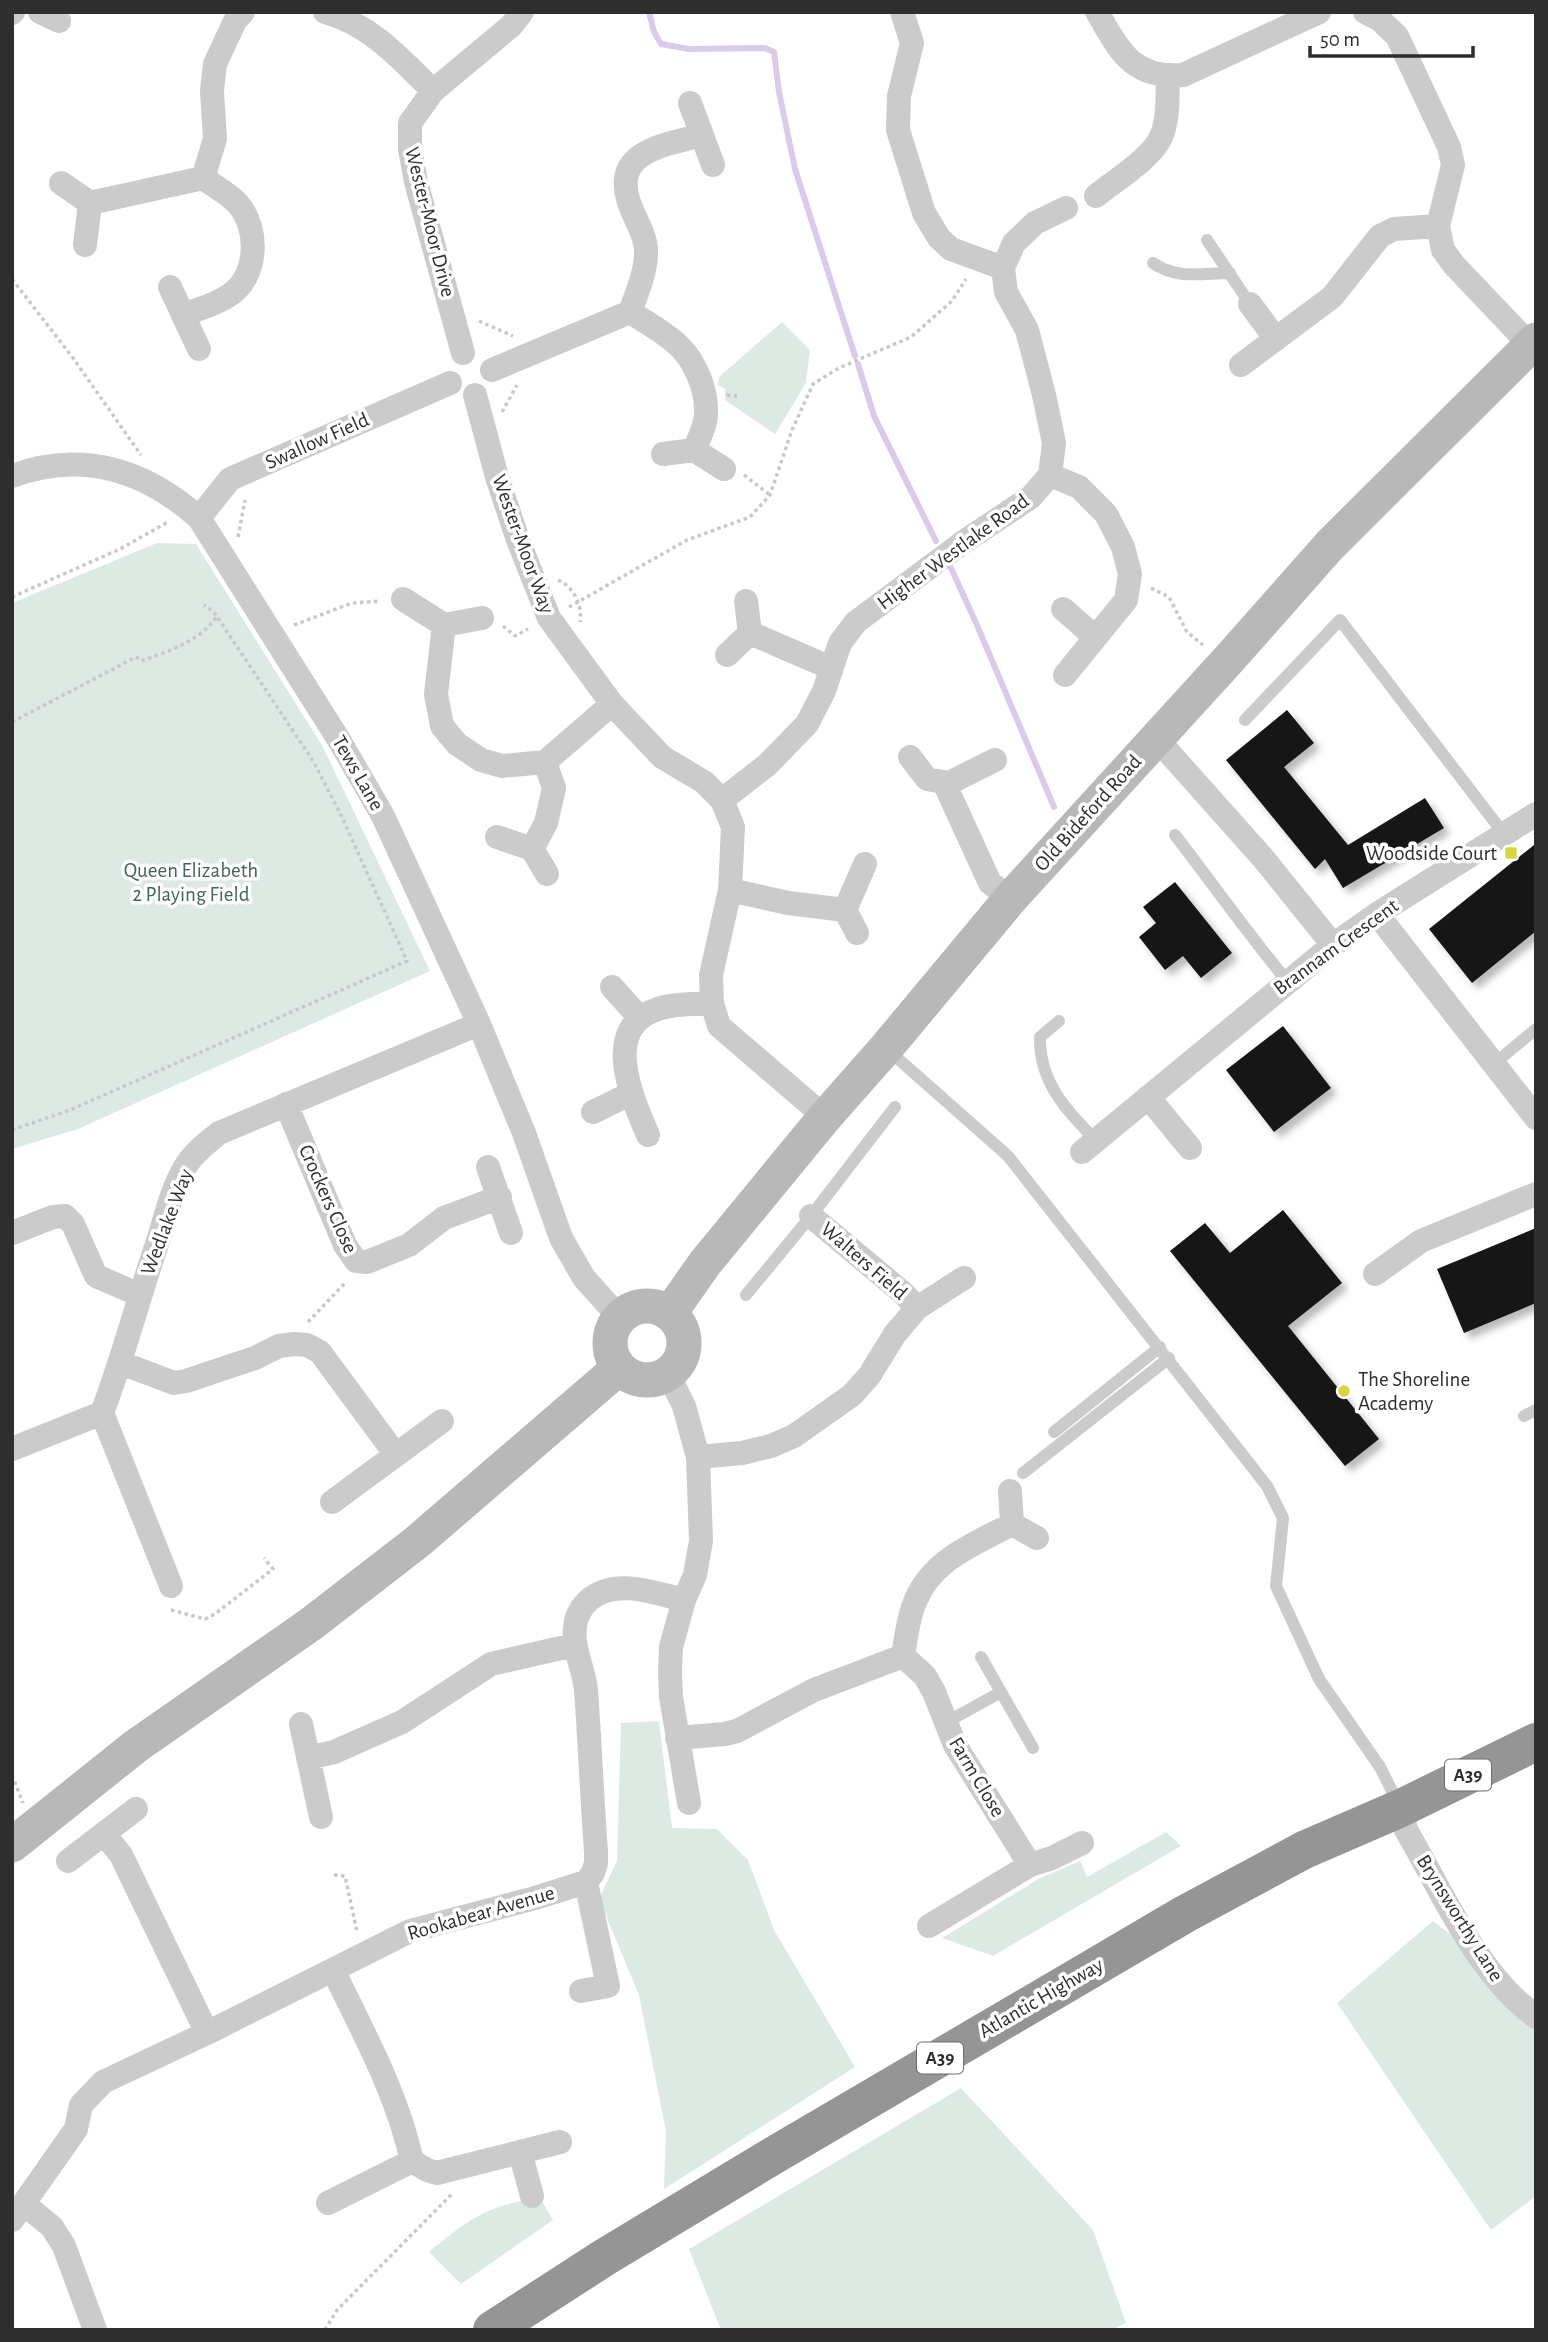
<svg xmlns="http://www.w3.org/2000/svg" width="1548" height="2342" font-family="'Alegreya Sans',sans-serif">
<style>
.green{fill:#ddeae4}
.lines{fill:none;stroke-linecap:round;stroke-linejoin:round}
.stream{stroke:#d9cbe9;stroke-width:6}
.building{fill:#151515;filter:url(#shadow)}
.path{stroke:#c8c8c8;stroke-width:3.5;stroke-dasharray:3.5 3.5;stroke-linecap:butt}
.lane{stroke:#cbcbcb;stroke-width:12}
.street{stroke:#cbcbcb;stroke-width:24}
.secondary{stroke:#b8b8b8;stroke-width:35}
.highway{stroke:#959595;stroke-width:38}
.poi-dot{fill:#d6d73e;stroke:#fff;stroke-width:2.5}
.labels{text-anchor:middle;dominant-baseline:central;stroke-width:7;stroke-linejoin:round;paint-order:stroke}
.shield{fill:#fff;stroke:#6d6d6d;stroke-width:2}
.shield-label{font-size:19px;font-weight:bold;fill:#2e2e2e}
.street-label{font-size:21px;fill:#2e2e2e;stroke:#fff}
.poi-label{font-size:21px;fill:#2e2e2e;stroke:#fff;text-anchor:end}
.park-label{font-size:21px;fill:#3f6657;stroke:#fff}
</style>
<defs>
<filter id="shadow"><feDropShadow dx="6" dy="6" stdDeviation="3.5" flood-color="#0004"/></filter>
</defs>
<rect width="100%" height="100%" fill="#fff"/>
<path class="green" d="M782,322L810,350L806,383L775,434L725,400V389L718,385L719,377Z
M157,543L196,544L323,747L430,971L78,1129L12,1149V603Z
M659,1721L672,1828L717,1829L748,1860L774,1930L855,2067L664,2189L666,2131L639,1995L599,1899L617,1861L621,1723Z
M1166,1832L1181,1846L993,1956L942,1938L1040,1878L1080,1861L1087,1877Z
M1433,1921L1536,2000V2196L1491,2230L1337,2003Z
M961,2088L1093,2230L1126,2323L1111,2330H721L689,2249Z
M540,2198L553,2220L461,2284L429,2252C471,2218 485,2206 540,2198Z"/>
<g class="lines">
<path class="stream" d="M649,12L654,32L661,44L689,49L765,48L774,52L779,92L795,169L855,356
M858,364L874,416L936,541
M951,568L977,625L1054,807"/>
</g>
<path class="building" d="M1287,710L1314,743L1284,767L1348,845L1425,798L1444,828L1343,888L1325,859L1315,869L1226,760Z
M1534,845L1536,848V931L1472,983L1429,929Z
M1175,882L1232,953L1201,978L1183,956L1165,970L1139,937L1156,923L1143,907Z
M1283,1026L1331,1088L1274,1132L1226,1070Z
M1283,1210L1342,1283L1288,1326L1379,1439L1345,1466L1170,1251L1205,1223L1230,1253Z
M1536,1228V1303L1464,1333L1437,1269Z"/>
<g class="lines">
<path class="path" d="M12,279L73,358L141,455
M479,321L513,336
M727,395L737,396
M502,412L517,385
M744,475L770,495
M238,537L245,500
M558,580C573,586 583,605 580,622
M1151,588L1169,597L1187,632L1203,645
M12,597L120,549L168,522
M569,607L687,540L750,517L770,495L792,430L813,384L839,368L911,337L952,301L966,279
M294,625L352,603L380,601
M503,626L515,636L528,629
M12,722L136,657L141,661C167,652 202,640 217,616
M12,1130L70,1110L407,961L341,815L313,761L214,612L204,605
M308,1322L346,1282
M171,1610L205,1619L215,1614L273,1569L264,1558
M12,1775L23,1803
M334,1875L345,1876L357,1932
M325,2330L337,2310L452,2194"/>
<path class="lane" d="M1207,240L1250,304
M1153,263C1178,280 1201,273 1230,273
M1245,720L1340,620L1504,834
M1175,835C1213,884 1248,934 1288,982
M1059,1021L1040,1037C1039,1081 1066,1111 1096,1140
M887,1049L1008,1156L1267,1486L1283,1518L1276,1586L1319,1679L1380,1767L1399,1805
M1495,1063L1536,1029
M746,1295L811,1216L895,1107
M1524,1416L1536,1410
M1054,1432L1160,1347
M1023,1473L1169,1358
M981,1657L1033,1748
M945,1723L1001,1692"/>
<path class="street" d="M40,12L59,21
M325,12C371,25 400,58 433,91
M902,12L912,43L899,96L898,130L924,213L939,238L951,249L1003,268
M1097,12C1120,51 1132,79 1183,75L1319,12
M1365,12L1380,20L1397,36L1449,147L1453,165L1438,226L1443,250L1454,265L1531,346
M12,13L13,12
M690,103L713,165
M701,135C668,145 614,149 628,199C632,215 645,232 646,249C647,270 637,293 630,312C647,323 666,333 680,347C696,363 707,391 706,413C706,426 699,438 694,450L724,469
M61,183L90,203L203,178
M1096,196C1114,181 1152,158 1161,137C1169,119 1167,95 1168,76
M85,245L90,203
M170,287L199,349
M1250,304L1276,339
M183,315C198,309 215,305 228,296C258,278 260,229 238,204C229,194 214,186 203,178L215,139L212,91L215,64L235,21L243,12
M463,353L416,182L410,149V123L433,91L511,26L522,12
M1241,365L1332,297L1380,236L1394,229L1438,226
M492,370L630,312
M475,395L497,477L518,540L549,618L612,704L662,757L704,782L722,800L733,827L730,890L711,975L712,1003L719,1026L825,1117
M663,454L694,450
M1050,475L1079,487L1106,514L1123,547L1130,574L1126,600L1065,675
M12,476C82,450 145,470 199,518L339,740L383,816L479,1024L524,1133L561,1238L584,1278L619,1317
M199,518L230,479L450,383
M403,599L444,625
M746,601L750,633L831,668
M1063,609L1095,637
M482,618L444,625L436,694L442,726L457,744L481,760L502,766L545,762L612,704
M727,655L750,633
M1156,738L1263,858L1333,945
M910,757L927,779L949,783
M995,760L949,783L947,789L990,883L1011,898
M722,800L767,765L807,724L824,691L840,643L856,622L962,543L1031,497L1050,475L1054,443L1044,395L1027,330L1006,292L1003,268L1014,243L1035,223L1066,208
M497,837L532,849L546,823L554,788L545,762
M532,849L547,874
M730,890L788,903L845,910L865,864
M845,910L857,933
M1377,914L1536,1118
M612,987L640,1018
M1148,1097L1190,1148
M286,1104L345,1245L356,1261L367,1262L409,1245L444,1218L500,1197
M593,1112L630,1094
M648,1135C632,1098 600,1027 658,1009C674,1003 695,1005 712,1003
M1082,1152L1333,945L1377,914L1536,814
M488,1167L511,1233
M811,1216L903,1293L917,1308
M12,1233L53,1217L65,1216L73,1224L96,1276L140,1295
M1375,1274L1421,1241L1536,1194
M121,1363L174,1383L186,1381L255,1358L279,1346L294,1344L307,1345L320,1352L396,1455
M668,1374L684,1406L698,1457L701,1541L695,1575L684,1600L671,1647L670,1672L671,1697L689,1803
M12,1449L102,1413
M698,1457L742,1453L771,1446L794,1436L852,1395L869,1376L895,1334L917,1308L964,1278
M1010,1491L1012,1524L1037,1538
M332,1502L442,1421
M171,1586L102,1413C124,1355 139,1296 159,1238C166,1215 172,1189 185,1167C193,1153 207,1143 219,1133L479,1024
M903,1656L925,1676L934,1692L955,1745L1030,1865
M301,1724L321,1817
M677,1738L725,1734L737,1731L814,1690L903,1656C906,1638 908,1618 915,1602C932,1559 975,1544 1012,1524
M308,1758L334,1752L402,1722L491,1664L574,1645
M1401,1808L1406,1830C1443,1893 1476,1973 1536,2017
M104,1834L121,1855L207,2033
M68,1861L136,1809
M929,1926L1030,1865L1052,1858L1082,1843
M333,1970C363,2032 397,2093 412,2161
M581,1991L608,1986L586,1882
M520,2152L532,2196
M328,2203L412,2161L427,2170L437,2173L560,2142
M24,2204L52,2227L64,2246L95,2330
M12,2220L76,2129L81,2105L103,2082L207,2033L410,1931L535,1898L586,1882L593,1873L596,1863V1852C592,1798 590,1744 586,1690C584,1668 572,1649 575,1627C576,1616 582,1606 590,1599C617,1578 655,1593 684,1600"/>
<path class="secondary" d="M610 1343a37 37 0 1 1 74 0a37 37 0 1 1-74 0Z
M670,1313L705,1263L825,1117L886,1048L1011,898L1230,658L1330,545L1536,340
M12,1845L136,1746L311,1624L417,1542L619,1368"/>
<path class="highway" d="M492,2330L605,2257L776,2154L1185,1914L1304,1850L1401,1808L1536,1742"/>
</g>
<g class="poi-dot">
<rect x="1504" y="846" width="14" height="14" rx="3.5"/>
<circle cx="1344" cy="1391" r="7"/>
</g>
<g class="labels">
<g class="shield">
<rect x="1445" y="1759.5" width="46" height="31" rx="5"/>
<rect x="917" y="2042.5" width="46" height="31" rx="5"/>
</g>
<g class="shield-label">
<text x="1468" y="1775">A39</text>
<text x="940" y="2058">A39</text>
</g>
<g class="street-label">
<text transform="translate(430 222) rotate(76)">Wester-Moor Drive</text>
<text transform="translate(317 441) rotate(-24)">Swallow Field</text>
<text transform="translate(523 544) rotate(70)">Wester-Moor Way</text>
<text transform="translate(953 552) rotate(-36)">Higher Westlake Road</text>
<text transform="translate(358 773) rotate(60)">Tews Lane</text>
<text transform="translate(1088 813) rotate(-48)">Old Bideford Road</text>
<text transform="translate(1336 947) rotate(-36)">Brannam Crescent</text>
<text transform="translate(328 1199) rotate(66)">Crockers Close</text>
<text transform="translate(167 1222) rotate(-69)">Wedlake Way</text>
<text transform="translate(864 1261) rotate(41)">Walters Field</text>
<text transform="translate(977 1777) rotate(59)">Farm Close</text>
<text transform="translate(481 1913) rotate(-16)">Rookabear Avenue</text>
<text transform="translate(1460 1918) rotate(58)">Brynsworthy Lane</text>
<text transform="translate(1041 1998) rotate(-30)">Atlantic Highway</text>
</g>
<g class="poi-label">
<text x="1497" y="853">Woodside Court</text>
<text x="1358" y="1379" text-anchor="start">The Shoreline<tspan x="1358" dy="24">Academy</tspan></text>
</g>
<g class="park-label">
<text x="191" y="870">Queen Elizabeth<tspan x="191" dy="24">2 Playing Field</tspan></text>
</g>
</g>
<rect width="1548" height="2342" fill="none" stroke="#2e2e2e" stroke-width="28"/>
<path d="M1310 46v10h163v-10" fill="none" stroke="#2e2e2e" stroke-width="3.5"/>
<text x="1320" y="46" font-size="21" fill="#2e2e2e" stroke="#ffffff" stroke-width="5" paint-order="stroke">50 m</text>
</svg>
